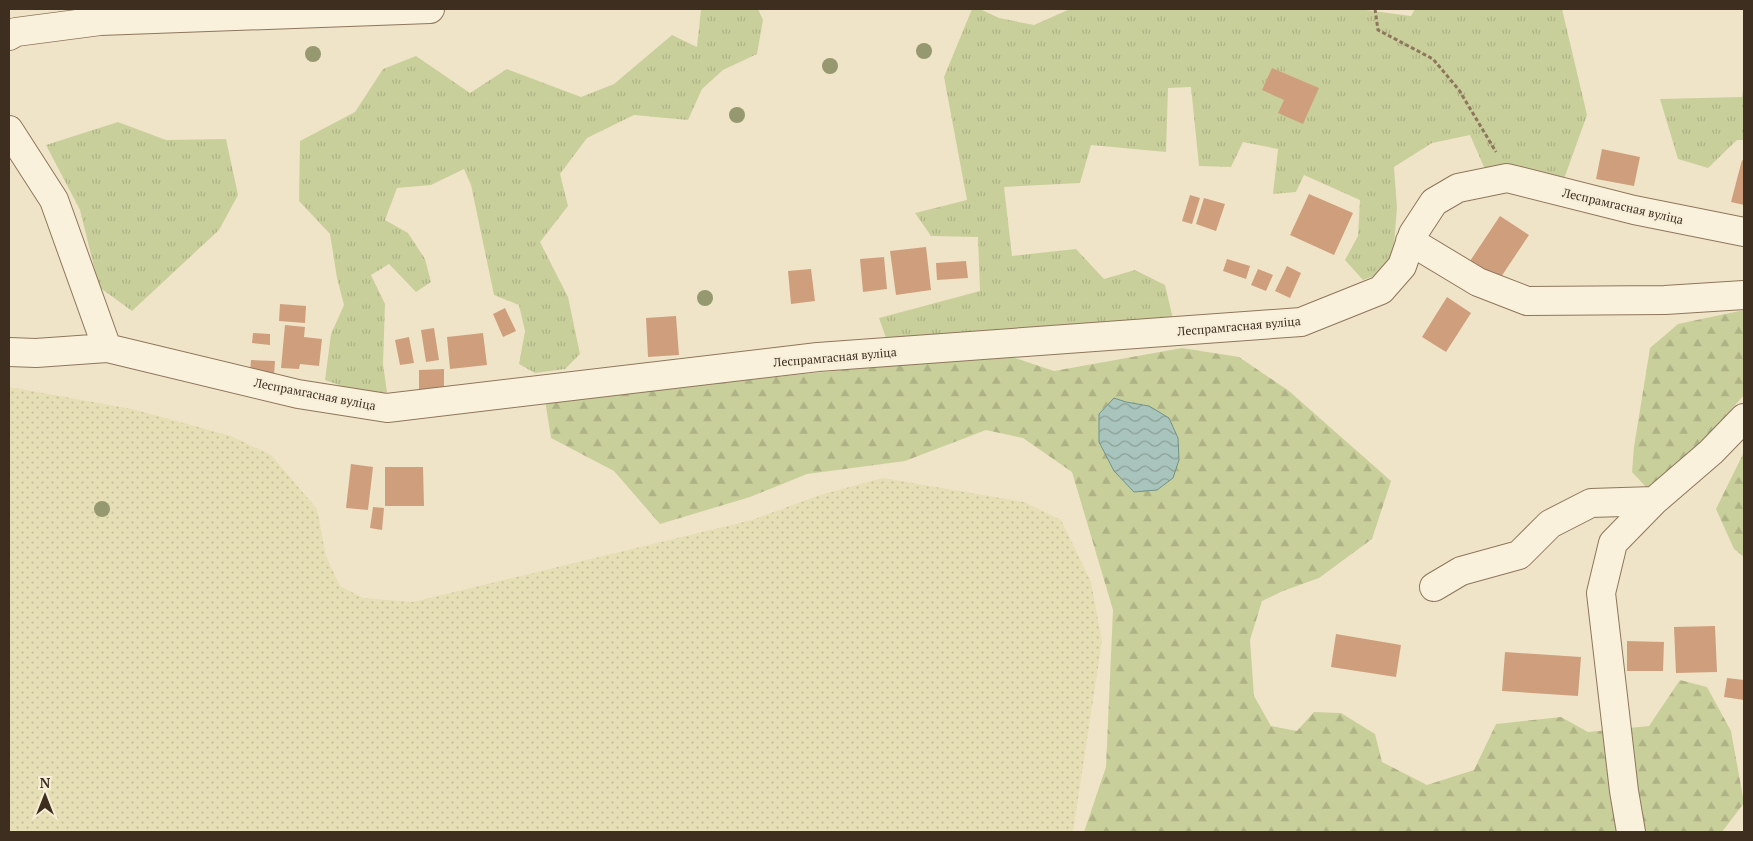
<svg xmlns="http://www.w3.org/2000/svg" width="1753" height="841" font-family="'PT Serif',serif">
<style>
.farmland{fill:url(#farmland-dots)}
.grass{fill:url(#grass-tufts)}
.forest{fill:url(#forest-firs);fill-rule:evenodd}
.water{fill:url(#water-waves);stroke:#6f938a}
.building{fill:#cf9f7d}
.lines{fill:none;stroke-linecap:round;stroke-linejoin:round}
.minor-casing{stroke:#8d765c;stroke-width:30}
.path{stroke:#8d765c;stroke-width:3;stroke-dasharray:4 2.5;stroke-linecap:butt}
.minor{stroke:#faf1dc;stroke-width:28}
.tree{fill:#96986f}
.labels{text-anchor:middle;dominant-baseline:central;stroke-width:4.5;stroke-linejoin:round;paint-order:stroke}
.street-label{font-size:12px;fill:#3d2e20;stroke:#f7eed8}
</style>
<defs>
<pattern id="farmland-dots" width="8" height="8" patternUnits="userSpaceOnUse" patternTransform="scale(1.25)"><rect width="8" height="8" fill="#e6deb5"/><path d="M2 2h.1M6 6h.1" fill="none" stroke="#c6bf9b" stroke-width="1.8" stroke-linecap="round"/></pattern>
<pattern id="grass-tufts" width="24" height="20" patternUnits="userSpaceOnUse" patternTransform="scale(1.25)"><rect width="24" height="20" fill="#c9cf9b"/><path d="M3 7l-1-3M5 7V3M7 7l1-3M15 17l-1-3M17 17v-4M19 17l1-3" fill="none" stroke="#aeb285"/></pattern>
<pattern id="forest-firs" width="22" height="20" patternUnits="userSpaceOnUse" patternTransform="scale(1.25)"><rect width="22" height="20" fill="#c9cf9b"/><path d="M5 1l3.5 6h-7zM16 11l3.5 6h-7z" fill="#aeb285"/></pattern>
<pattern id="water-waves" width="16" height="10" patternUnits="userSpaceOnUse" patternTransform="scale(1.25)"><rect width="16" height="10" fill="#a9c4bc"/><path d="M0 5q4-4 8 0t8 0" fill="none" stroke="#8ba098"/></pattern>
</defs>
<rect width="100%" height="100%" fill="#f0e4c8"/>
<path class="farmland" d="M9,387L132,409L231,436L271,455L317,509L326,556L340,586L363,598L413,602L752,520L820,495L883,478L1024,502L1061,520L1091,582L1102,641L1073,832H9Z"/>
<path class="grass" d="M701,9H758L763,20L757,54L723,70L702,89L688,120L634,115L587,138L560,174L568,206L540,242L568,297L580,354L565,369L535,373L519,364L525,331L519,305L494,295L471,185L464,169L431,185L397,188L385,220L408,233L425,259L431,282L416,292L389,264L371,275L385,304L383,364L387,392L370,396L325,380L331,334L344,305L337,278L330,234L299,201L300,141L355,112L383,69L416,56L470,93L507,69L581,97L614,84L672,35L697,47Z
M972,9H980L999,18L1034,25L1070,9H1358L1411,16L1415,9H1562L1587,115L1564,179L1484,167L1470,135L1432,143L1394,167L1397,208L1392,269L1363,280L1345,260L1358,236L1360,200L1304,175L1296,192L1273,194L1278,149L1243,142L1231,167L1199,166L1191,87L1168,88L1166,152L1091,145L1080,183L1004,187L1012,256L1076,249L1104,279L1135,270L1165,285L1174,323L886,338L879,318L980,291L978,237L931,236L915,213L967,200L944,77Z
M1744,81V140H1737L1708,168L1678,159L1660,99L1742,97Z
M118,122L166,140L226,139L238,195L219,230L132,311L99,287L80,210L46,145Z"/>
<path class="forest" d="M1744,310V395L1670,479L1647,488L1632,472L1634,447L1650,348L1678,324Z
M1182,348L1239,357L1289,391L1391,481L1372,539L1319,578L1283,591L1262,601L1250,640L1254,696L1271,726L1297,731L1314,712L1341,713L1375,734L1382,762L1427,785L1474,770L1496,724L1561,717L1588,732L1649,726L1680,680L1707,687L1731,731L1744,803L1722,832H1084L1106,767L1113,610L1072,472L1023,438L986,430L905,461L807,474L750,497L660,524L614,471L551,438L545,400L1003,354L1054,371ZM1114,398L1126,402L1149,406L1099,414Z
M1744,452V557L1734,549L1716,509Z"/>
<path class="water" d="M1114,398L1126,402L1149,406L1169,418L1178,438L1179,460L1173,478L1157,490L1134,492L1114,471L1099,442V414Z"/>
<path class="building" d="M1272,68L1319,88L1303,124L1278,113L1284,100L1262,90Z
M1602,149L1640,157L1634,186L1596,179Z
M1742,160L1744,161V205L1731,202Z
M1309,194L1353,213L1334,255L1290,235Z
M1190,195L1200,198L1192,224L1182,221Z
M1204,198L1225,204L1216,231L1196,224Z
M1500,216L1529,235L1497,283L1468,264Z
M926,247L931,290L896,295L890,251Z
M884,257L887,289L863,292L860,259Z
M1227,259L1250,266L1246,279L1223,271Z
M966,261L968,278L937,280L936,263Z
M1287,266L1301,273L1290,298L1275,291Z
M811,269L815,301L791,304L788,271Z
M1258,269L1273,275L1266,291L1251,285Z
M1447,297L1471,313L1446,352L1422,337Z
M280,304L306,306L305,323L279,321Z
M505,308L516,331L503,337L493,314Z
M676,316L679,355L648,357L646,318Z
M285,325L305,327L304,337L322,339L319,366L300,364L299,369L281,368Z
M434,328L439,360L426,362L421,330Z
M253,333L270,334V345L252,343Z
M483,333L487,365L450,369L447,337Z
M409,337L414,363L400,365L395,340Z
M251,360L275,361L274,375L250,373Z
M444,369V389L419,390V370Z
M351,464L373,467L368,510L346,508Z
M385,467H423L424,506H385Z
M373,507L384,508L382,530L370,528Z
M1715,626L1717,672L1676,673L1674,627Z
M1336,634L1401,645L1396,677L1331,667Z
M1627,641L1664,642L1663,671H1627Z
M1505,652L1581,657L1578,696L1502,691Z
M1727,678L1744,680V700L1724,697Z"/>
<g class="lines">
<g class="minor-casing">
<path id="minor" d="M9,36L16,32L100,21L430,9
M9,130L54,200L107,348
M1410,241L1478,282L1527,301L1665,300L1744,295
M9,352L36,353L107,348L298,394L387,408L818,357L1301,322L1381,290L1402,266L1413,234L1434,202L1458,188L1507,178L1634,210L1744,232
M1434,587L1461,571L1519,555L1550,524L1591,503L1654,501L1711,452L1744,418
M1631,832L1624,791L1601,593L1613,543L1654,501"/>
</g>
<path class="path" d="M1375,9L1378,30L1433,59L1459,90L1496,152"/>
<use href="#minor" class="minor"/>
</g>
<g class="tree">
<circle cx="924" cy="51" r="8"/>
<circle cx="313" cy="54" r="8"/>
<circle cx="830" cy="66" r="8"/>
<circle cx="737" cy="115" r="8"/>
<circle cx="705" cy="298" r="8"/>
<circle cx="102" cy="509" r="8"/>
</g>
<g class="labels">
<g class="street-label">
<text transform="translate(1623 206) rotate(13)">Леспрамгасная вуліца</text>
<text transform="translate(1239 326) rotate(-5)">Леспрамгасная вуліца</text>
<text transform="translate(835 357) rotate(-5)">Леспрамгасная вуліца</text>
<text transform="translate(315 394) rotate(11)">Леспрамгасная вуліца</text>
</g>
</g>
<rect width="1753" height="841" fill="none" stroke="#3d2e20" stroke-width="20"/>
<g transform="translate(45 796)" stroke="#f7eed8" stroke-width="4" paint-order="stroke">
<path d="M0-4L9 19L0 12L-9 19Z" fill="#3d2e20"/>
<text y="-8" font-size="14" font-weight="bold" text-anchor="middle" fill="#3d2e20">N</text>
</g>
</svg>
